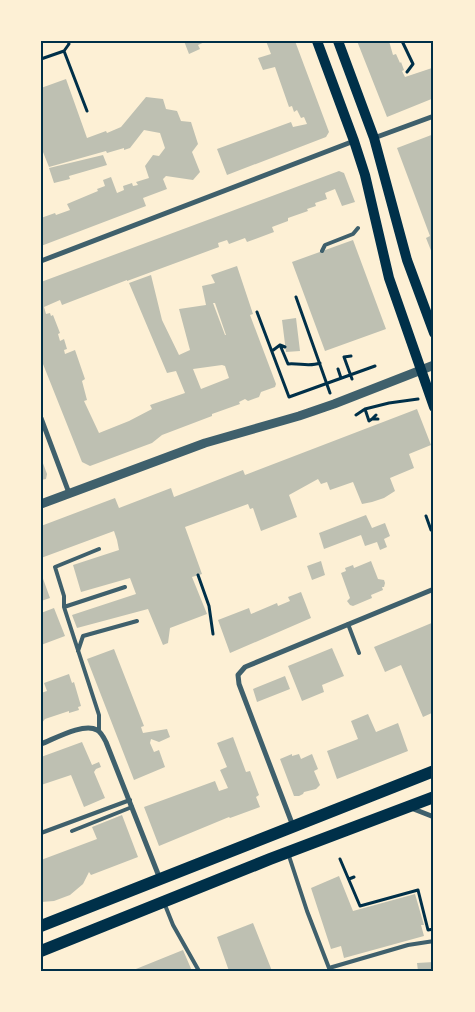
<svg xmlns="http://www.w3.org/2000/svg" width="475" height="1012" font-family="Cabin,sans-serif">
<style>
.building{fill:#bec0b2;fill-rule:evenodd}
.lines{fill:none;stroke-linecap:round;stroke-linejoin:round}
.path{stroke:#003049;stroke-width:3}
.service{stroke:#3f606c;stroke-width:4}
.minor{stroke:#3f606c;stroke-width:5}
.tertiary{stroke:#3f606c;stroke-width:9}
.secondary{stroke:#003049;stroke-width:10}
.primary{stroke:#003049;stroke-width:12}
.neatline{fill:none;stroke:#003049;stroke-width:2}
</style>
<rect width="100%" height="100%" fill="#fdf0d5"/>
<path class="building" d="M184,41H207L198,45L200,49L189,54Z
M266,41H295L329,132L326,137L227,175L217,149L291,122L293,127L307,124L304,117L301,118L297,110L294,112L292,106L289,107L275,67L263,70L258,58L271,54Z
M357,41H389L393,55L396,54L400,63L401,62L404,70L402,71L405,77L432,68L434,72V98L387,117Z
M66,79L87,138L106,131L107,133L121,127L146,97L163,99L166,109L177,111L181,121L191,122L198,144L192,152L200,172L193,180L166,176L163,179L167,189L143,198L146,206L41,246V218L55,213L56,215L70,210L67,204L98,191L97,189L105,186L103,180L111,177L117,193L124,190L123,186L132,183L133,186L138,185L136,182L149,178L145,166L153,155L159,156L165,148L160,133L144,130L130,148L124,150V148L107,153L106,151L49,167L41,147V88Z
M434,134V163L432,164L434,169V258L426,238L430,236L397,148Z
M103,155L107,165L69,176L70,179L54,183L49,168Z
M339,171L344,173L355,202L342,206L335,189L325,193L327,199L315,203L316,206L307,209L308,211L288,218V221L272,227L274,232L247,242L245,238L229,244L227,240L218,243L219,247L127,281V280L62,305L60,300L44,307L46,314L50,313L51,316L53,315L60,333L58,334L60,341L64,339L67,349L64,350L65,354L75,350L85,379L82,381L87,400L84,401L99,433L129,421L152,409L150,405L185,393L176,371L167,373L129,283L151,275L162,320L179,355L190,350L179,309L206,305L202,286L215,283L211,275L237,266L253,314L250,315L276,384L275,387L261,392L259,397L248,401L245,399L239,402L240,404L212,414V416L162,435L152,443L90,466L82,462L41,359V282ZM213,303H215L226,335H225ZM222,365L225,366L229,378L201,389L193,369Z
M353,240L386,329L325,351L292,262Z
M296,318L300,351L286,352L282,320Z
M417,409L431,445L409,454L414,468L390,478L395,491L384,498L372,502L362,504L353,482L330,490L327,482L321,484L318,479L289,495L297,517L261,531L253,508L250,509L248,504L185,527L202,574L192,577L207,614L170,628L168,643L163,645L148,609L77,628L72,615L136,594L130,578L81,592L73,565L119,550L117,540L114,531L41,558V526L115,498L119,508L171,488L174,497L243,470L245,475Z
M41,458L47,474L46,479L41,480Z
M366,515L372,528L385,523L390,536L384,539L387,547L380,550L377,542L365,546L361,535L324,549L319,533Z
M321,561L325,575L312,580L307,566Z
M371,561L378,579L384,580L385,583L384,587H382L383,590L371,595L372,598L353,606L350,605L347,601L350,598L341,573L346,571L345,568L353,565L354,568Z
M41,573L50,598L41,601Z
M301,592L311,618L230,653L218,620L249,608L251,614L277,603L278,606L290,601L288,597Z
M54,608L65,636L41,645V613Z
M434,622V712L423,717L401,665L385,672L374,647Z
M332,648L344,676L322,685L324,692L302,701L288,666Z
M114,649L144,726L141,727L143,733L167,729L170,737L159,742L151,739L150,743L154,752L159,750L165,767L134,780L87,659Z
M69,674L72,683L74,682L81,706L78,707L79,710L69,713V711L45,719L41,724V693L47,691L44,683Z
M285,676L290,689L257,702L253,689Z
M368,714L376,732L398,723L408,751L337,779L327,751L358,739L351,721Z
M233,737L246,772L250,771L259,795L256,797L260,807L230,818L229,817L159,846L144,807L215,781L219,791L228,788L220,770L227,767L217,743Z
M82,742L92,765L99,762L101,767L96,769L94,772L105,798L84,807L71,775L41,785V757Z
M292,754V756L299,754L301,759L312,754L318,769L314,771L320,785L316,789L304,792L303,794L299,796H294L280,759Z
M122,815L138,857L91,875L89,872L83,884L70,895L54,901L41,902V870L43,869L41,860L97,839L92,827Z
M339,876L353,911L415,894L424,925H421L424,936L344,958L341,946L331,949L311,888Z
M253,923L272,971H229L217,937Z
M183,950L192,971H131Z
M434,962V971H418L417,963Z"/>
<g class="lines">
<path class="path" d="M402,41L413,64L407,72
M64,51L87,111
M41,59L64,51L69,44L68,41
M296,297L330,393
M257,312L289,397L375,366
M280,345L288,364C299,363 310,367 320,363
M272,351L280,345L285,347
M344,357L352,379
M344,357L351,356
M338,369L341,378
M356,415L365,409
M376,415L372,419H378
M372,419L369,421L365,409L389,403L418,399
M426,516L431,530
M198,575L209,606L213,634
M340,859L360,906L418,890L428,930L434,929
M349,879L354,877"/>
<path class="service" d="M322,251L325,245L353,234L358,228
M99,549L55,567L64,596V607L99,715V730
M64,607L125,587
M348,624L359,653
M78,651L83,636L137,621
M72,831L132,807
M41,833L130,800
M289,856L307,911L329,968L408,945L434,941
M165,905L173,925L199,971"/>
<path class="minor" d="M374,138L434,116
M41,261L354,141
M41,418L69,493
M41,744C54,739 84,722 97,730C101,732 104,738 106,742L160,879
M411,808L434,817
M293,826L239,684L238,675L245,667L434,589"/>
<path class="tertiary" d="M41,504L205,443L299,416L334,404L434,365"/>
<path class="secondary" d="M317,41L354,141L365,175L389,278L434,407
M338,41L374,138L407,260L434,333"/>
<path class="primary" d="M41,926L434,771
M41,951L270,859L434,797"/>
</g>
<rect width="475" height="1012" fill="none" stroke="#fdf0d5" stroke-width="85"/>
<rect x="42" y="42" width="390" height="928" class="neatline"/>
</svg>
